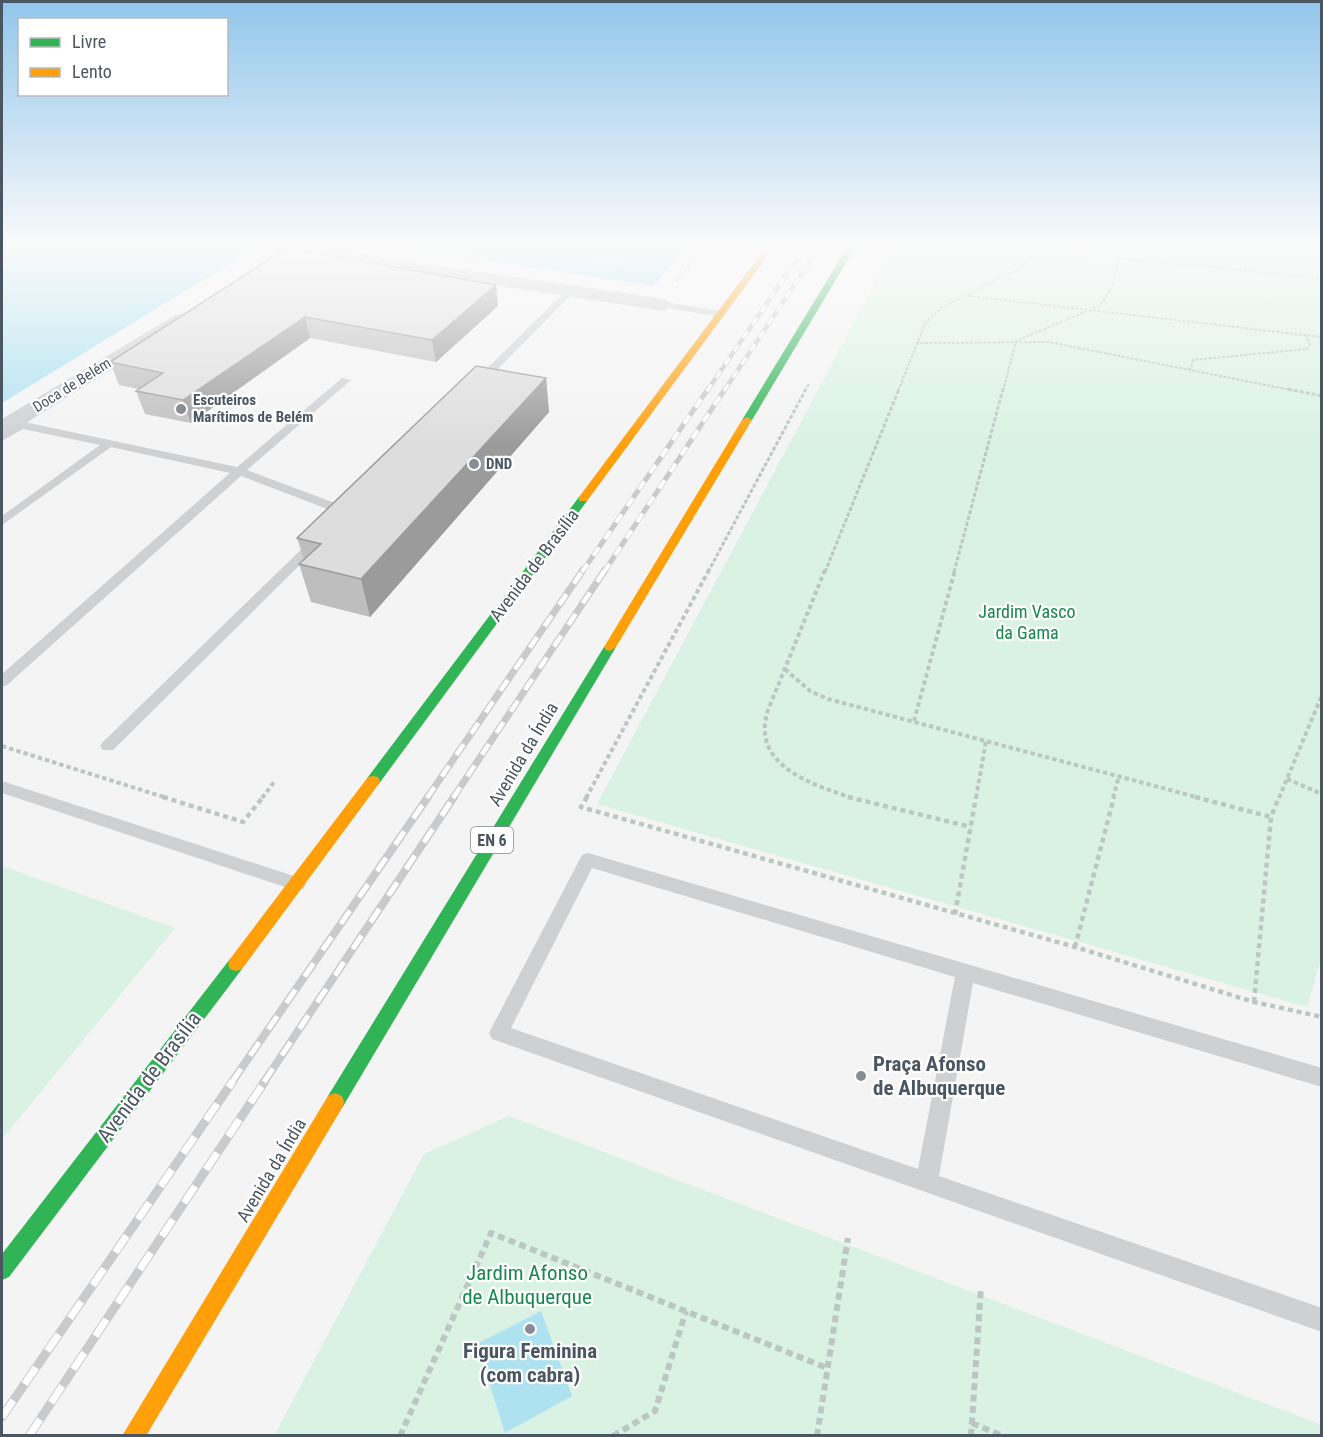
<svg xmlns="http://www.w3.org/2000/svg" width="1323" height="1437" font-family="'Roboto Condensed',sans-serif">
<style>
.green{fill:#d9f2e3}
.water{fill:#aee2f0}
.lines{fill:none;stroke-linecap:round;stroke-linejoin:round}
.path-far4{stroke:#bcc7c4;stroke-width:2;stroke-dasharray:3 1.5;stroke-linecap:butt}
.path-far3{stroke:#bcc7c4;stroke-width:3;stroke-dasharray:4 2;stroke-linecap:butt}
.path-far2{stroke:#bcc7c4;stroke-width:4;stroke-dasharray:4.5 3;stroke-linecap:butt}
.path-far1{stroke:#bcc7c4;stroke-width:4.5;stroke-dasharray:5 4;stroke-linecap:butt}
.path{stroke:#bcc7c4;stroke-width:6;stroke-dasharray:7 4.5;stroke-linecap:butt}
.lane{fill:#ced0d2;fill-rule:evenodd}
.street{fill:#ced0d2;fill-rule:evenodd}
.fast{fill:#30b455;fill-rule:evenodd}
.slow{fill:#ff9f0a;fill-rule:evenodd}
.rail-far4-casing{stroke:#c9cacc;stroke-width:4.5}
.rail-far3-casing{stroke:#c9cacc;stroke-width:5}
.rail-far2-casing{stroke:#c9cacc;stroke-width:7}
.rail-far1-casing{stroke:#c9cacc;stroke-width:8}
.rail-casing{stroke:#c9cacc;stroke-width:9}
.rail-far4{stroke:#fff;stroke-width:3;stroke-dasharray:8;stroke-linecap:butt}
.rail-far3{stroke:#fff;stroke-width:4;stroke-dasharray:10;stroke-linecap:butt}
.rail-far2{stroke:#fff;stroke-width:4.5;stroke-dasharray:13;stroke-linecap:butt}
.rail-far1{stroke:#fff;stroke-width:5;stroke-dasharray:16;stroke-linecap:butt}
.rail{stroke:#fff;stroke-width:7;stroke-dasharray:20;stroke-linecap:butt}
.wall{fill:#bebebf}
.shaded-wall{fill:#9b9b9b}
.building{fill:#ddddde;stroke:#9b9b9b;stroke-width:1.5}
.poi-dot{fill:#868d94;stroke:#fff;stroke-width:2}
.labels{text-anchor:middle;dominant-baseline:central;stroke-width:4.5;stroke-linejoin:round;paint-order:stroke}
.far-street-label{font-size:15px;fill:#4a5661;stroke:#fff}
.far-poi-label{font-size:15px;font-weight:bold;fill:#4a5661;stroke:#fff;text-anchor:start}
.shield{fill:#fff;stroke:#808990;stroke-width:1.5}
.shield-label{font-size:16px;font-weight:bold;fill:#4a5661}
.street-label{font-size:18px;fill:#4a5661;stroke:#fff}
.park-label{font-size:18px;fill:#17864f;stroke:#fff}
.near-poi-label{font-size:21px;font-weight:bold;fill:#4a5661;stroke:#fff;text-anchor:start}
.near-street-label{font-size:21px;fill:#4a5661;stroke:#fff}
.near-park-label{font-size:21px;fill:#17864f;stroke:#fff}
</style>
<rect width="100%" height="100%" fill="#f4f4f4"/>
<path class="green" d="M895,246H1321L1322,955L1307,1007L597,804Z
M2,866L175,928L2,1139Z
M509,1116L1322,1425L1321,1436H274L424,1154Z"/>
<path class="water" d="M2,246H259L2,403Z
M391,246H689L653,286L462,257L470,251L455,249L446,255Z
M541,1311L572,1396L505,1433L477,1344Z"/>
<g class="lines">
<path class="path-far4" d="M499,246L621,264L615,270
M993,246L1322,278
M1226,246L1322,255
M613,262L629,246
M676,282L706,246
M968,296L1322,337
M916,343L1049,342L1296,391
M1190,371L1193,360L1307,349L1310,345L1306,336
M805,391L809,384
M898,391L926,322L941,308L1022,267L1032,256L1033,246
M1003,391L1016,341L1099,306C1114,289 1119,268 1118,246"/>
<path class="path-far3" d="M1288,389L1322,396
M708,572L806,389
M825,572L899,389
M954,572L1003,389"/>
<path class="path-far2" d="M825,570L768,710C750,765 811,784 852,798
M785,669L810,691L828,699L1200,798
M914,721L955,570
M2,746L167,798
M1287,779L1322,794
M262,798L275,781
M586,798L709,570
M976,798L986,741
M1113,798L1119,776
M1279,798L1322,695"/>
<path class="path-far1" d="M163,797L243,822L263,797
M587,797L581,807L1075,947L1254,1002L1322,1017
M848,797L971,827
M1195,797L1271,817
M955,914L976,797
M1075,947L1114,797
M1254,1002L1271,817L1279,797"/>
<path class="path" d="M972,1423L1003,1436
M400,1436L491,1233L827,1368
M613,1436L655,1411L686,1311
M817,1436L848,1238
M971,1436L981,1287"/>
<path class="lane" d="M568,289L575,291L483,384H475V380Z
M664,302L721,311L726,314L721,317L661,307V303Z
M342,378L351,380L247,470L351,509V515H343L241,476L7,685L2,687V674L230,473L111,447L2,525V516L100,445L23,429L2,441V433L24,420L29,423L237,467Z
M317,537L323,541L321,544L113,750H103L100,746L103,742L313,538Z
M2,781L297,877L303,879L306,884L303,889L297,891L2,793Z
M588,853L1322,1068V1087L973,983L939,1176L1322,1308V1332L492,1039L489,1033L492,1027L582,855ZM592,868L955,977L918,1169L511,1028Z"/>
<path class="street" d="M289,246H309L664,299L674,305L664,311L299,255L263,274H251L248,270Z
M177,314L184,316L187,320L184,324L10,433L2,435V419Z"/>
<path class="fast" d="M848,246H856L752,420L744,422L742,420Z
M583,496L587,497V501L378,785H368L366,781L368,777L579,497Z
M610,643L616,647L342,1108L335,1111L328,1108L326,1102L328,1096L604,647Z
M236,957L242,959L244,964L242,969L9,1277L2,1280V1254L230,959Z"/>
<path class="slow" d="M767,246H775L587,501H579V497Z
M747,417L752,420L616,647L610,651L606,650L604,647L742,420Z
M373,776L378,777L380,781L378,785L242,969L236,971L230,969L228,964L230,959L368,777Z
M335,1093L342,1096L344,1102L342,1108L146,1436H122L328,1096Z"/>
<g class="rail-far4-casing">
<path id="rail-far4" d="M707,391L806,246
M724,391L820,246"/>
</g>
<g class="rail-far3-casing">
<path id="rail-far3" d="M582,572L708,389
M604,572L725,389"/>
</g>
<g class="rail-far2-casing">
<path id="rail-far2" d="M427,798L583,570
M453,798L605,570"/>
</g>
<g class="rail-far1-casing">
<path id="rail-far1" d="M232,1082L428,797
M264,1082L454,797"/>
</g>
<g class="rail-casing">
<path id="rail" d="M2,1417L233,1081
M29,1436L265,1081"/>
</g>
<use href="#rail-far4" class="rail-far4"/>
<use href="#rail-far3" class="rail-far3"/>
<use href="#rail-far2" class="rail-far2"/>
<use href="#rail-far1" class="rail-far1"/>
<use href="#rail" class="rail"/>
</g>
<path class="wall" d="M287,248L498,306L436,362L310,338L191,423L145,414L136,391L139,389L119,385L110,362Z
M546,378L549,412L370,617L311,602L299,564L304,560L297,538Z"/>
<path class="shaded-wall" d="M496,285L498,306L436,362L432,340Z
M305,317L310,338L191,423L183,400Z
M546,378L549,412L370,617L361,579Z"/>
<path class="building" d="M287,248L496,285L432,340L305,317L183,400L136,391L163,373L110,362Z
M476,366L546,378L361,579L299,564L321,544L297,538Z"/>
<linearGradient id="sky" x2="0" y2="1"><stop stop-color="#91c6eb"/><stop offset="0.55" stop-color="#fafafa"/><stop offset="1" stop-color="#fafafa" stop-opacity="0"/></linearGradient>
<rect width="1323" height="447" fill="url(#sky)"/>
<g class="poi-dot">
<circle cx="181" cy="409" r="6"/>
<circle cx="474" cy="464" r="6"/>
<circle cx="861" cy="1076" r="6"/>
<circle cx="530" cy="1329" r="6"/>
</g>
<g class="labels">
<g class="far-street-label">
<text transform="translate(72 385) rotate(-32)">Doca de Belém</text>
</g>
<g class="far-poi-label">
<text x="193" y="400">Escuteiros<tspan x="193" dy="17">Marítimos de Belém</tspan></text>
<text x="486" y="464">DND</text>
</g>
<rect class="shield" x="471" y="827" width="42" height="26" rx="4.5"/>
<g class="shield-label">
<text x="492" y="840">EN 6</text>
</g>
<g class="street-label">
<text transform="translate(534 565) rotate(-53)">Avenida de Brasília</text>
<text transform="translate(523 754) rotate(-59)">Avenida da Índia</text>
<text transform="translate(271 1170) rotate(-59)">Avenida da Índia</text>
</g>
<g class="park-label">
<text x="1027" y="611">Jardim Vasco<tspan x="1027" dy="21">da Gama</tspan></text>
</g>
<g class="near-poi-label">
<text x="873" y="1064">Praça Afonso<tspan x="873" dy="24">de Albuquerque</tspan></text>
<text x="530" y="1351" text-anchor="middle">Figura Feminina<tspan x="530" dy="24">(com cabra)</tspan></text>
</g>
<g class="near-street-label">
<text transform="translate(149 1077) rotate(-53)">Avenida de Brasília</text>
</g>
<g class="near-park-label">
<text x="527" y="1273">Jardim Afonso<tspan x="527" dy="24">de Albuquerque</tspan></text>
</g>
</g>
<rect width="1323" height="1437" fill="none" stroke="#4a5661" stroke-width="6"/>
<rect x="18" y="18" width="210" height="78" fill="#ffffff" stroke="#b7bbc0" stroke-width="1.5"/>
<rect x="30" y="38" width="30" height="9" fill="#30b455" stroke="#b7bbc0" stroke-width="1.5"/>
<text x="72" y="48" font-size="18" fill="#4a5661">Livre</text>
<rect x="30" y="68" width="30" height="9" fill="#ff9f0a" stroke="#b7bbc0" stroke-width="1.5"/>
<text x="72" y="78" font-size="18" fill="#4a5661">Lento</text>
</svg>
